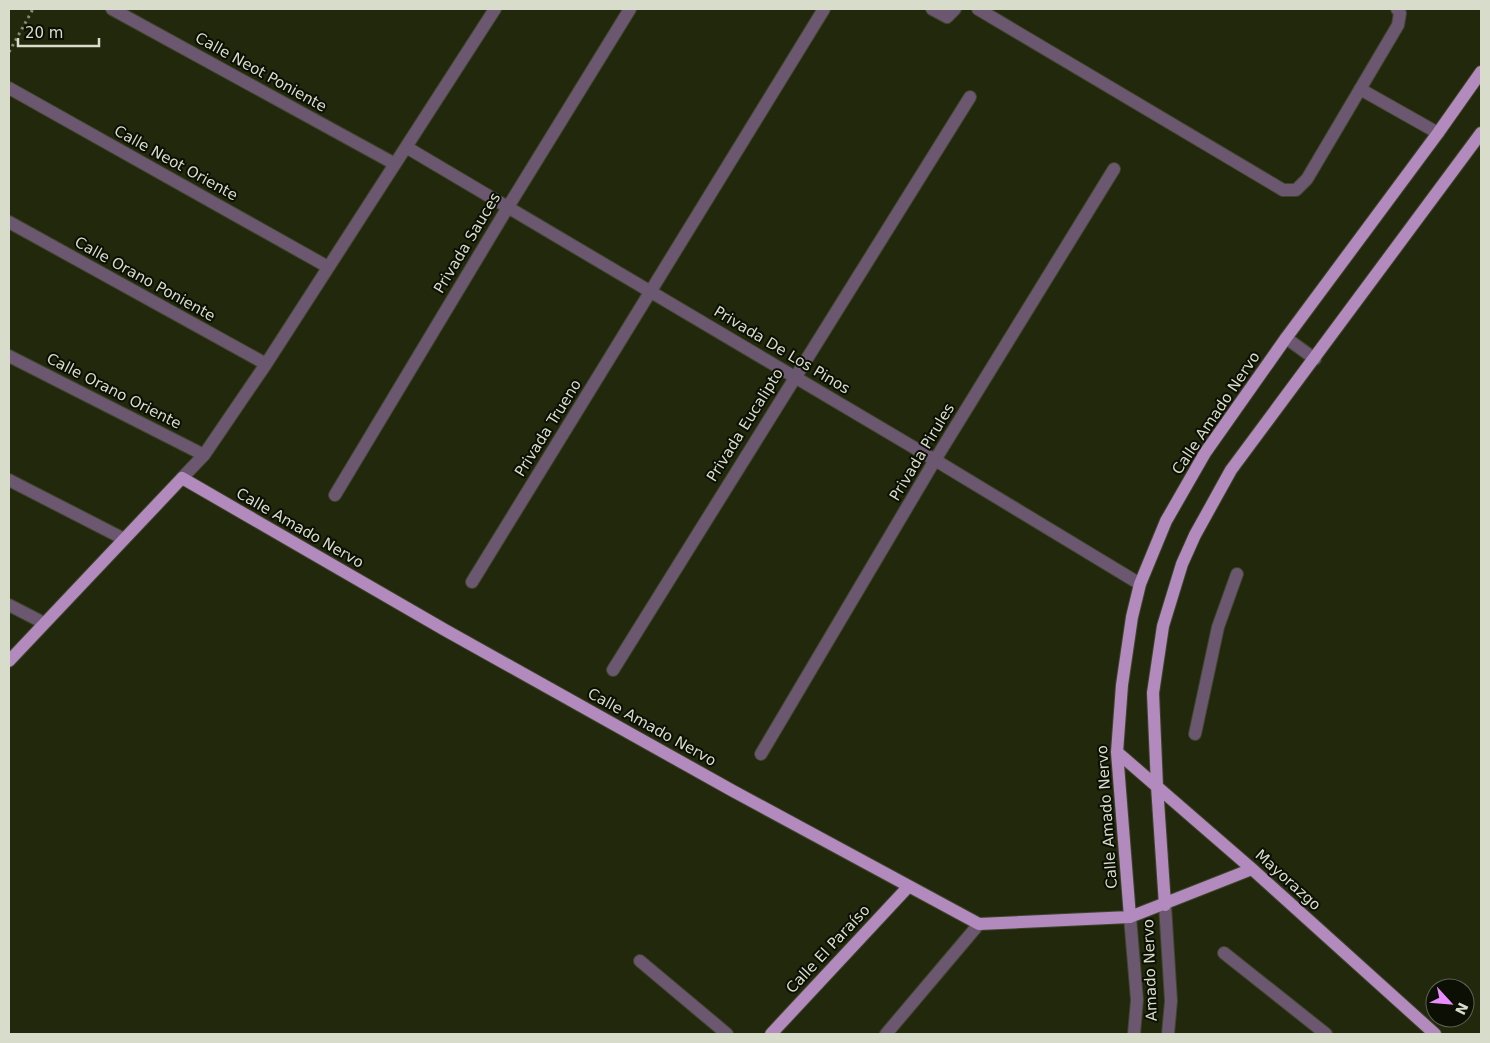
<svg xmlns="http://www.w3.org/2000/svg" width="1490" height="1043" font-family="'DejaVu Sans',sans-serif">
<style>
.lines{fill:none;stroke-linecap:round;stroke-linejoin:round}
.minor-casing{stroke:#3e452a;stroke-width:14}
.major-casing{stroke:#3e452a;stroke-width:14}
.path{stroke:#848a73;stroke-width:3;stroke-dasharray:2.5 4;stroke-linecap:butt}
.minor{stroke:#6b5770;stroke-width:12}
.major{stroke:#b28abd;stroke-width:12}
.labels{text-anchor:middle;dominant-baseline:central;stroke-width:4;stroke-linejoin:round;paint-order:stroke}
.street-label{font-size:15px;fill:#d7dccb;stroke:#0c0f04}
</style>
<rect width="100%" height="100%" fill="#21280b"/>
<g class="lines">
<g class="minor-casing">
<path id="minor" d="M112,9L395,164
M932,9L947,17L955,9
M978,9L1283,190H1296L1307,179L1398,25L1400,13L1397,9
M9,88L328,267
M1360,89L1438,133
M406,147L935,460L1140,584
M9,222L266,364
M1286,338L1315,359
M9,356L204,455
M182,478L204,455L266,364L495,9
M9,480L124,539
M335,495L508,207L630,9
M472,582L824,9
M9,605L44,623
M613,670L970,97
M1195,734L1218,627L1237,574
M761,754L935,460L1114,169
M1165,905L1171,1001L1168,1034
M1130,917L1137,1000L1134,1034
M1224,953L1326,1034
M640,961L727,1034
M886,1034L979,924"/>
</g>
<g class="major-casing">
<path id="major" d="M9,661L182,478L445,630L733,791L979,924L1130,917L1252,869
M1117,752L1252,869L1435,1034
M1165,905L1157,786L1153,693L1163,626L1182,564L1195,535L1231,470L1481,133
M1130,917L1117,752L1122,685L1132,617L1140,584L1166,521L1205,453L1286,338L1438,133L1481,72
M771,1034L909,886"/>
</g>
<path class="path" d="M9,52L33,9"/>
<use href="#minor" class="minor"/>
<use href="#major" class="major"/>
</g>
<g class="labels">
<g class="street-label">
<text transform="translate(261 72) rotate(29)">Calle Neot Poniente</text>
<text transform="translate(176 163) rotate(29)">Calle Neot Oriente</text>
<text transform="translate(467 243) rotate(-59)">Privada Sauces</text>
<text transform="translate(145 279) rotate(29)">Calle Orano Poniente</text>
<text transform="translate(782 350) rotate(31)">Privada De Los Pinos</text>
<text transform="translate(114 391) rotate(27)">Calle Orano Oriente</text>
<text transform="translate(1216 413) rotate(-56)">Calle Amado Nervo</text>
<text transform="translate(745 425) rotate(-58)">Privada Eucalipto</text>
<text transform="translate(548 428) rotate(-58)">Privada Trueno</text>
<text transform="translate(922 452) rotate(-59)">Privada Pirules</text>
<text transform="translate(300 528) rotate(30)">Calle Amado Nervo</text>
<text transform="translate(652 727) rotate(29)">Calle Amado Nervo</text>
<text transform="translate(1107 817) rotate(-94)">Calle Amado Nervo</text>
<text transform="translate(1288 880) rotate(42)">Mayorazgo</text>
<text transform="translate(828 949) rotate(-47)">Calle El Paraíso</text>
<text transform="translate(1150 970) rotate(-92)">Amado Nervo</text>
</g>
</g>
<rect width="1490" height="1043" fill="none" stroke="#d7dccb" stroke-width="20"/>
<g transform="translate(1450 1003) rotate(116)"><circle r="24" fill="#0c0f04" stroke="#5d6154"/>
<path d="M0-4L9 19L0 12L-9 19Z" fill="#e88eff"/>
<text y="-8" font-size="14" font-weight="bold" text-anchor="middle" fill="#d7dccb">N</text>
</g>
<path d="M18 38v8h81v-8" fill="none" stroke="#d7dccb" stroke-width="2.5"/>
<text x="25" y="38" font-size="15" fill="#d7dccb" stroke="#0c0f04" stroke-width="4" paint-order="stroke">20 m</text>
</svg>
